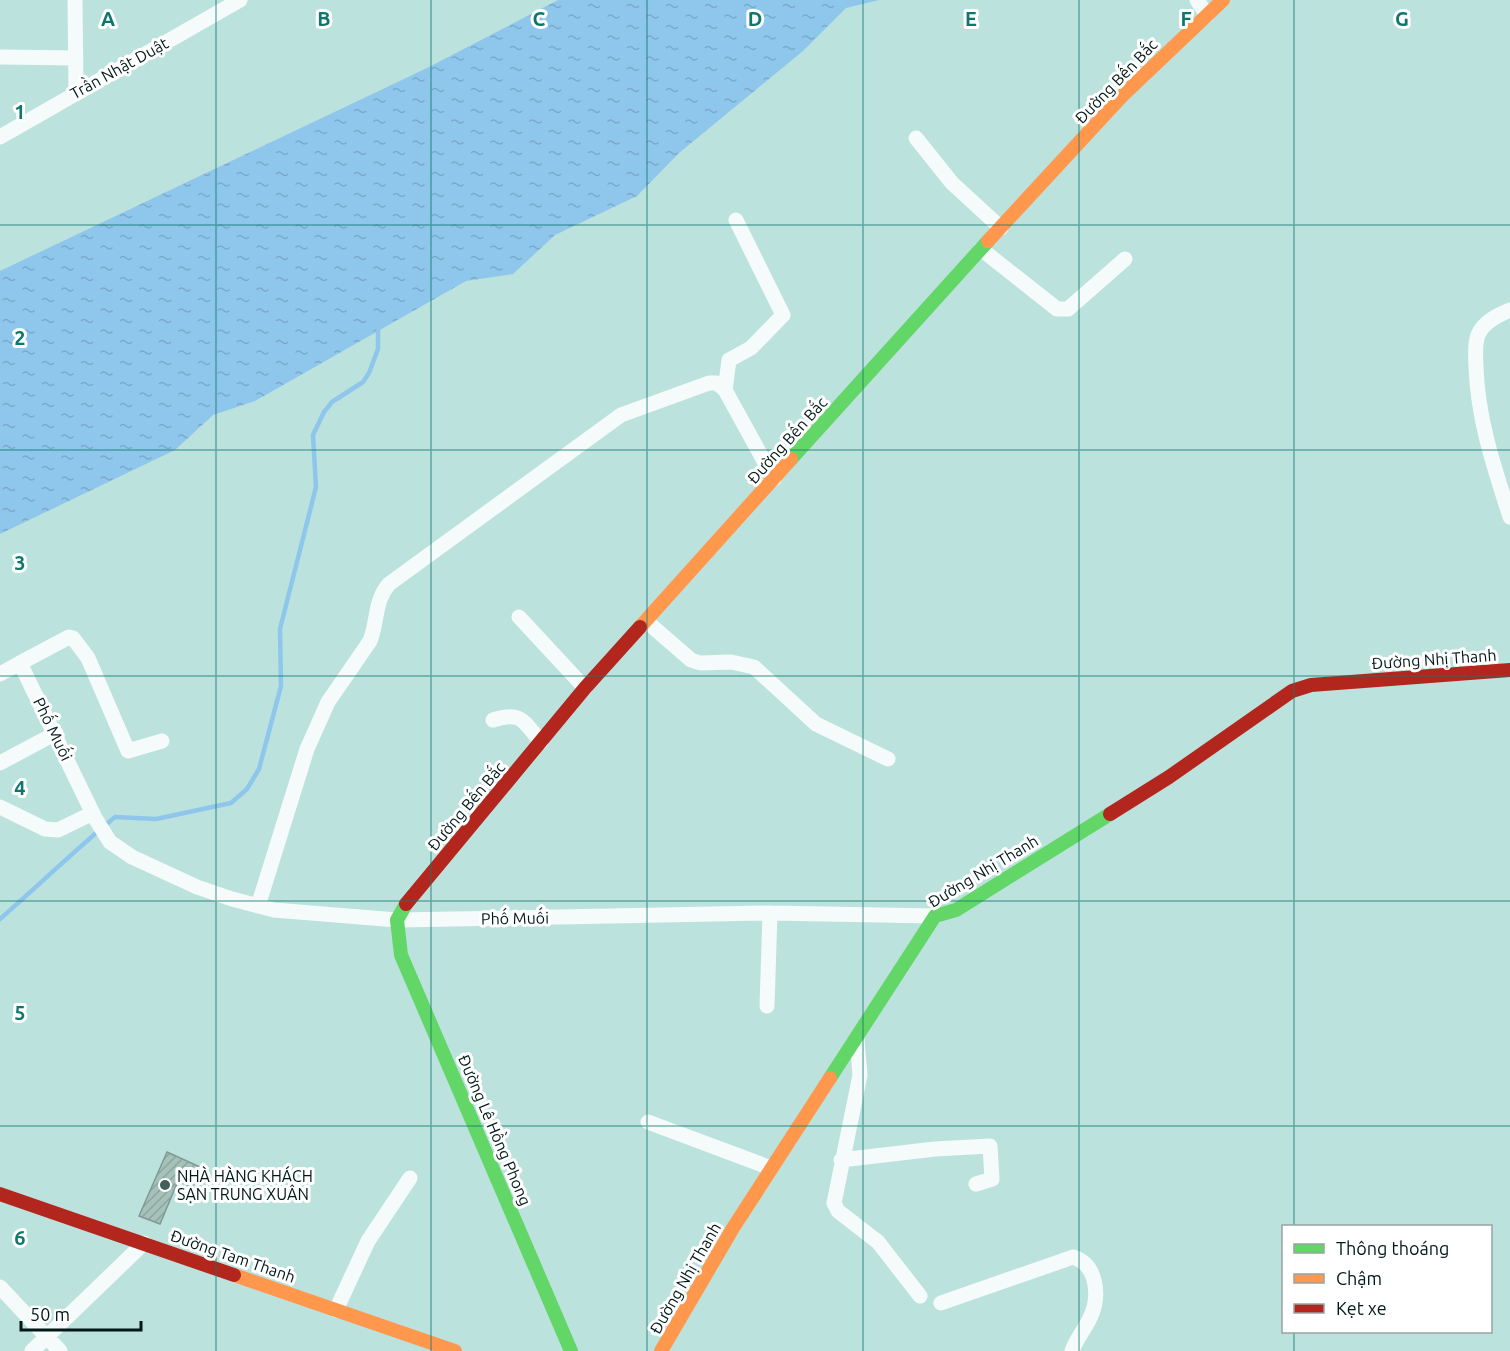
<svg xmlns="http://www.w3.org/2000/svg" width="1510" height="1351" font-family="Ubuntu,sans-serif">
<style>
.water{fill:url(#water-ripples)}
.lines{fill:none;stroke-linecap:round;stroke-linejoin:round}
.stream{stroke:#8ec6ec;stroke-width:4.5}
.building{fill:url(#building-hatch);stroke:#7e9a93;stroke-width:1.5}
.street{stroke:#f5fbfa;stroke-width:15}
.fast{stroke:#63d668;stroke-width:14}
.slow{stroke:#ff974d;stroke-width:14}
.jam{stroke:#b3261e;stroke-width:14}
.grid{fill:none;stroke:#0f766e;stroke-width:1.5;stroke-opacity:0.55}
.poi-dot{fill:#425f5c;stroke:#fff;stroke-width:2}
.labels{text-anchor:middle;dominant-baseline:central;stroke-width:6;stroke-linejoin:round;paint-order:stroke}
.street-label{font-size:16px;fill:#001917;stroke:#fff}
.poi-label{font-size:16px;fill:#001917;stroke:#fff;text-anchor:start}
.grid-label{font-size:20px;text-anchor:middle;font-weight:bold;fill:#0f766e;stroke:#fff;stroke-width:6;stroke-linejoin:round;paint-order:stroke}
</style>
<defs>
<pattern id="water-ripples" width="26" height="14" patternUnits="userSpaceOnUse" patternTransform="scale(1.5)"><rect width="26" height="14" fill="#8ec6ec"/><path d="M2 4q2-2 4 0t4 0M15 11q2-2 4 0t4 0" fill="none" stroke="#79aaca"/></pattern>
<pattern id="building-hatch" width="6" height="6" patternUnits="userSpaceOnUse" patternTransform="scale(1.5)"><rect width="6" height="6" fill="#a5c1ba"/><path d="M-1 1l2-2M0 6l6-6M5 7l2-2" fill="none" stroke="#8ca59f"/></pattern>
</defs>
<rect width="100%" height="100%" fill="#bce2dd"/>
<path class="water" d="M558,0H879L846,8L803,51L679,153L637,196L555,235L513,274L466,281L255,401L213,415L175,450L0,534V271L427,68Z"/>
<g class="lines">
<path class="stream" d="M0,919C39,885 75,850 115,817L156,819L231,803L247,789L259,769L281,686L280,629L316,487L313,435L324,412L332,402L363,382L369,373L378,349V326"/>
</g>
<path class="building" d="M167,1152L207,1170L198,1189L178,1181L160,1224L139,1216Z"/>
<g class="lines">
<path class="street" d="M75,0L76,92
M1197,0L1207,15
M0,57L76,58
M0,137L240,0
M916,138L952,183L1001,228
M981,249L1057,309H1068L1125,259
M1510,310C1498,315 1483,322 1478,335C1474,345 1476,357 1476,368C1478,420 1494,467 1510,517
M725,390L729,360L751,348L783,315L736,220
M519,617L585,688
M646,621L691,660L700,663L731,662L754,667L816,724L888,759
M20,663L69,637L73,638L88,658L128,751L162,741
M0,674L20,663L95,818L110,842L132,857L197,887L232,899L274,910L397,920L770,913L935,916
M493,720C522,711 523,721 541,742
M0,763L56,733
M0,807L45,829L58,830L93,813
M258,906L307,749L328,702L370,641C378,621 374,601 389,584L621,415L709,383H717L725,390L774,479
M767,1006L770,913
M857,1040L860,1075L834,1203L838,1211L878,1242L920,1296
M648,1122L771,1168
M841,1160L935,1149L990,1146L992,1179L976,1184
M0,1287L60,1351
M941,1303L1073,1257C1098,1265 1100,1297 1090,1318C1085,1329 1076,1339 1072,1351
M336,1310L368,1241L410,1178
M32,1351L144,1243"/>
<path class="fast" d="M791,459L988,241
M406,904L397,920L401,955L571,1351
M830,1078L935,916L956,910L1110,814"/>
<path class="slow" d="M988,241L1121,97L1223,0
M640,627L791,459
M234,1275L455,1351
M661,1351L733,1228L830,1078"/>
<path class="jam" d="M1110,814L1169,777L1292,691L1311,685L1510,670
M406,904L585,688L640,627
M0,1194L234,1275"/>
</g>
<path class="grid" d="M216,0V1351M431,0V1351M647,0V1351M863,0V1351M1079,0V1351M1294,0V1226M0,225H1510M0,450H1510M0,676H1510M0,901H1510M0,1126H1510M1294,1332V1351"/>
<circle class="poi-dot" cx="165" cy="1185" r="6"/>
<g class="labels">
<g class="street-label">
<text transform="translate(119 68) rotate(-29)">Trần Nhật Duật</text>
<text transform="translate(1116 81) rotate(-46)">Đường Bến Bắc</text>
<text transform="translate(787 440) rotate(-48)">Đường Bến Bắc</text>
<text transform="translate(1434 659) rotate(-4)">Đường Nhị Thanh</text>
<text transform="translate(53 729) rotate(64)">Phố Muối</text>
<text transform="translate(466 806) rotate(-50)">Đường Bến Bắc</text>
<text transform="translate(983 871) rotate(-31)">Đường Nhị Thanh</text>
<text transform="translate(515 918) rotate(-1)">Phố Muối</text>
<text transform="translate(495 1130) rotate(67)">Đường Lê Hồng Phong</text>
<text transform="translate(233 1256) rotate(19)">Đường Tam Thanh</text>
<text transform="translate(685 1278) rotate(-60)">Đường Nhị Thanh</text>
</g>
<g class="poi-label">
<text x="177" y="1176">NHÀ HÀNG KHÁCH<tspan x="177" dy="18">SẠN TRUNG XUÂN</tspan></text>
</g>
</g>
<g class="grid-label">
<text x="108" y="26">A</text>
<text x="324" y="26">B</text>
<text x="539" y="26">C</text>
<text x="755" y="26">D</text>
<text x="971" y="26">E</text>
<text x="1186" y="26">F</text>
<text x="1402" y="26">G</text>
<text x="20" y="119">1</text>
<text x="20" y="345">2</text>
<text x="20" y="570">3</text>
<text x="20" y="795">4</text>
<text x="20" y="1020">5</text>
<text x="20" y="1245">6</text>
</g>
<rect x="1282" y="1225" width="210" height="108" fill="#ffffff" stroke="#99a3a2" stroke-width="1.5"/>
<rect x="1294" y="1244" width="30" height="9" fill="#63d668" stroke="#99a3a2" stroke-width="1.5"/>
<text x="1336" y="1255" font-size="18" fill="#001917">Thông thoáng</text>
<rect x="1294" y="1274" width="30" height="9" fill="#ff974d" stroke="#99a3a2" stroke-width="1.5"/>
<text x="1336" y="1285" font-size="18" fill="#001917">Chậm</text>
<rect x="1294" y="1304" width="30" height="9" fill="#b3261e" stroke="#99a3a2" stroke-width="1.5"/>
<text x="1336" y="1315" font-size="18" fill="#001917">Kẹt xe</text>
<path d="M21 1321v9h120v-9" fill="none" stroke="#001917" stroke-width="3"/>
<text x="30" y="1321" font-size="18" fill="#001917" stroke="#ffffff" stroke-width="4.5" paint-order="stroke">50 m</text>
</svg>
